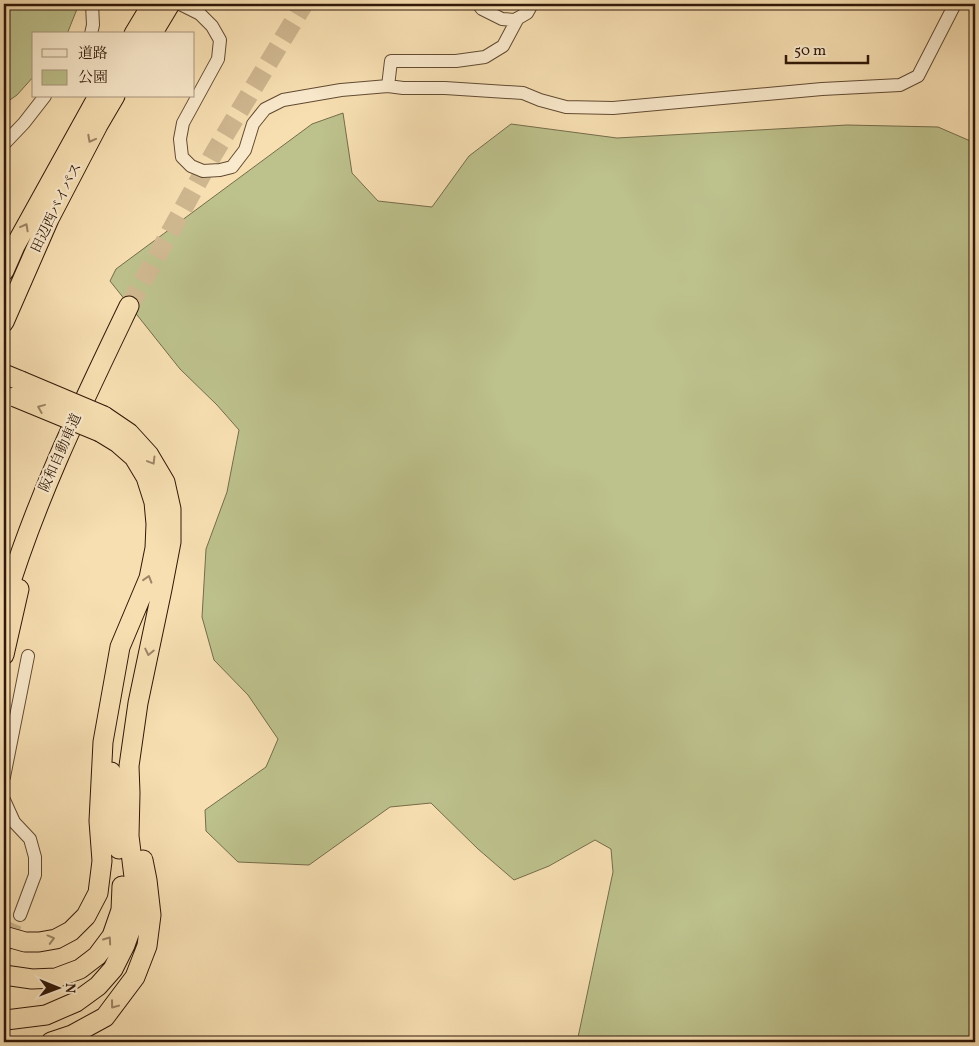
<svg xmlns="http://www.w3.org/2000/svg" width="979" height="1046" font-family="Vollkorn,'Noto Serif JP',serif">
<style>
.green{fill:#bdc18c;stroke:#766c4a}
.lines{fill:none;stroke-linecap:round;stroke-linejoin:round}
.minor-tunnel{stroke:#cfb790;stroke-width:12;stroke-dasharray:12 6;stroke-linecap:butt}
.highway-tunnel{stroke:#cfb790;stroke-width:19;stroke-dasharray:19 9;stroke-linecap:butt}
.minor-casing{stroke:#624a32;stroke-width:14}
.highway-casing{stroke:#301808;stroke-width:21}
.minor{stroke:#faeacd;stroke-width:12}
.highway{stroke:#f7dfb2;stroke-width:19}
.highway-bridge-casing{stroke:#301808;stroke-width:21;stroke-linecap:butt}
.highway-bridge{stroke:#f7dfb2;stroke-width:19}
.oneway{stroke:#9d8566}
.labels{text-anchor:middle;dominant-baseline:central;stroke-width:4.5;stroke-linejoin:round;paint-order:stroke}
.street-label{font-size:14px;fill:#301808;stroke:#faeacd}
</style>
<rect width="100%" height="100%" fill="#f7dfb2"/>
<filter id="stains"><feTurbulence type="fractalNoise" baseFrequency=".004" numOctaves="4"/><feColorMatrix values="0 0 0 0 .2 0 0 0 0 .09 0 0 0 0 .02 0 0 0 .5 -.17"/></filter>
<radialGradient id="worn" r=".72"><stop offset=".6" stop-color="#630" stop-opacity="0"/><stop offset="1" stop-color="#630" stop-opacity=".3"/></radialGradient>
<path class="green" d="M4,4H79L67,34H34V76L17,95L4,104Z
M343,113L352,173L378,201L432,207L469,156L511,124L617,138L847,125L938,127L975,143V1042H577L613,872L611,849L595,840L549,866L514,880L478,849L431,803L390,807L309,865L238,862L206,831L205,810L266,767L278,739L248,695L214,660L202,617L206,549L227,492L239,430L217,405L180,369L110,281L116,269L312,124Z"/>
<g class="lines">
<path class="minor-tunnel" d="M4,952L20,915"/>
<path class="highway-tunnel" d="M129,306L214,153L304,4"/>
<g class="minor-casing">
<path id="minor" d="M180,4L200,14L212,26L220,40L218,59L183,123L180,139L182,157L191,166L203,171L220,170L232,167L245,150L253,124L265,109L283,100L341,90L388,86L403,88H445L523,93L540,100L566,107L613,108L822,89L900,85L918,76L955,4
M478,4L482,9L502,19L515,20L527,13L532,4
M91,34L93,25L92,4
M388,86L391,61H456L485,57L503,46L518,18
M4,144L24,123L45,96
M4,777L28,656
M4,800L14,822L30,839L35,857V875L20,915"/>
</g>
<g class="highway-casing">
<path id="highway" d="M134,34L152,4
M152,34L170,4
M4,271L15,246L98,96
M4,322L49,219L98,125L115,96
M4,374L21,381
M4,604C35,500 82,404 129,306
M4,655L19,589
M111,772L119,849
M4,936L25,942H39L56,939L71,931L86,916L98,893L102,861L99,821L103,742L120,647L149,578L155,548L156,524L154,502L146,477L134,457L118,443L100,432
M4,975L32,979L56,978L80,969L97,956L112,936L121,910L122,886
M4,1019L6,1020L46,1015L76,1002L98,986L113,969L125,945L134,920L135,885L129,836L130,793L129,766L138,703L162,589L171,542V509L165,482L149,455L129,433L104,416
M51,1042L72,1035L105,1017L135,977L147,946L151,915L147,880L143,860"/>
</g>
<use href="#minor" class="minor"/>
<use href="#highway" class="highway"/>
<g class="highway-bridge-casing">
<path id="highway-bridge" d="M21,381L104,416
M15,397L100,432"/>
</g>
<use href="#highway-bridge" class="highway-bridge"/>
</g>
<defs><path id="oneway-chevron" d="M-2-3.5L2.5 0L-2 3.5" fill="none" stroke-width="1.6" stroke-linecap="round" stroke-linejoin="round" transform="scale(1.25)"/></defs>
<g class="oneway">
<use href="#oneway-chevron" transform="translate(91 139) rotate(118)"/>
<use href="#oneway-chevron" transform="translate(25 227) rotate(-61)"/>
<use href="#oneway-chevron" transform="translate(41 408) rotate(-158)"/>
<use href="#oneway-chevron" transform="translate(152 461) rotate(59)"/>
<use href="#oneway-chevron" transform="translate(148 579) rotate(-73)"/>
<use href="#oneway-chevron" transform="translate(149 652) rotate(102)"/>
<use href="#oneway-chevron" transform="translate(51 939) rotate(-15)"/>
<use href="#oneway-chevron" transform="translate(108 940) rotate(-55)"/>
<use href="#oneway-chevron" transform="translate(114 1005) rotate(127)"/>
</g>
<g class="labels">
<g class="street-label">
<text transform="translate(57 208) rotate(-64)">田辺西バイパス</text>
<text transform="translate(61 453) rotate(-66)">阪和自動車道</text>
</g>
</g>
<rect width="979" height="1046" fill="none" stroke="#f7dfb2" stroke-width="20"/>
<rect x="5" y="5" width="969" height="1036" fill="none" stroke="#301808" stroke-width="2.5"/>
<rect x="10" y="10" width="959" height="1026" fill="none" stroke="#301808"/>
<rect x="32" y="32" width="162" height="65" fill="#faeacd" stroke="#a9967e"/>
<rect x="42" y="49" width="25" height="8" fill="#faeacd" stroke="#a9967e"/>
<text x="78" y="58" font-size="15" fill="#301808">道路</text>
<rect x="42" y="70" width="25" height="15" fill="#bdc18c" stroke="#a9967e"/>
<text x="78" y="82" font-size="15" fill="#301808">公園</text>
<g transform="translate(58 988) rotate(91)" stroke="#faeacd" stroke-width="4" paint-order="stroke">
<path d="M0-4L9 19L0 12L-9 19Z" fill="#301808"/>
<text y="-8" font-size="14" font-weight="bold" text-anchor="middle" fill="#301808">N</text>
</g>
<path d="M786 55v8h82v-8" fill="none" stroke="#301808" stroke-width="2.5"/>
<text x="794" y="55" font-size="15" fill="#301808" stroke="#faeacd" stroke-width="4" paint-order="stroke">50 m</text>
<rect width="100%" height="100%" filter="url(#stains)"/>
<rect width="100%" height="100%" fill="url(#worn)"/>
</svg>
